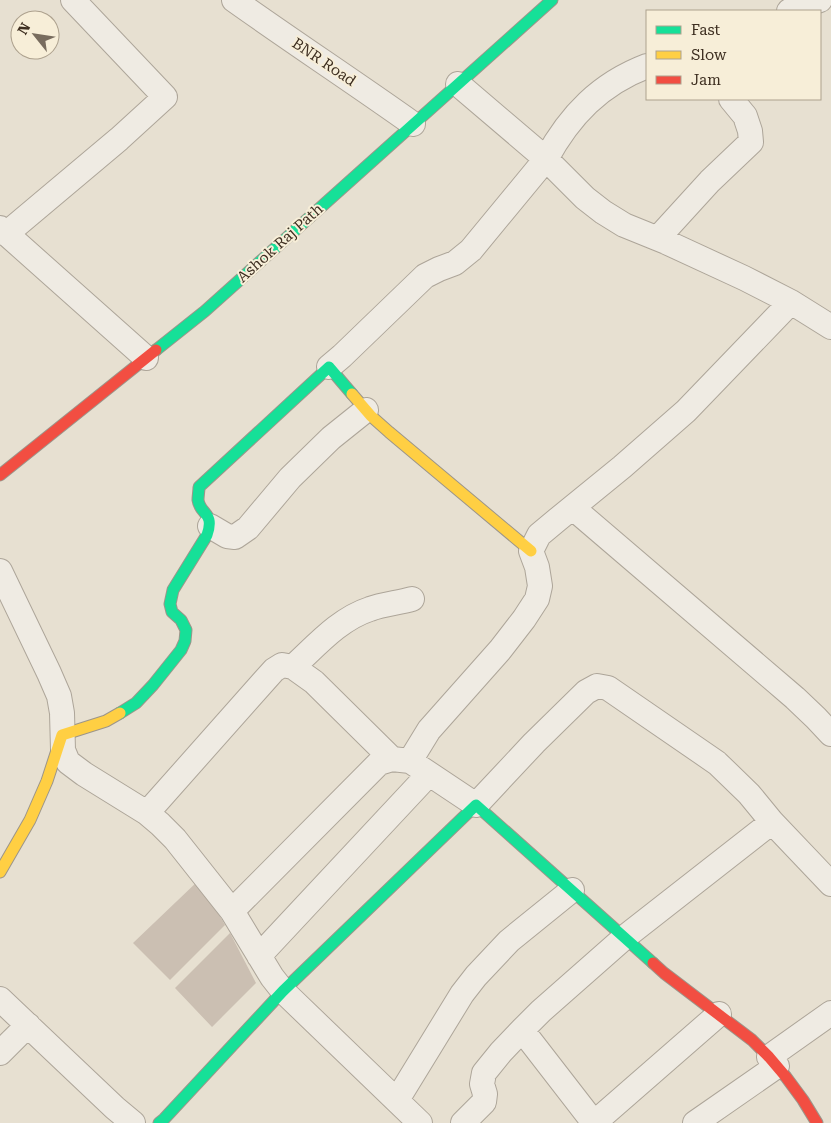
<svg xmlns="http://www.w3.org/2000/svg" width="831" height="1123" font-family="'Roboto Serif',serif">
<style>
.building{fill:#cbbfb2}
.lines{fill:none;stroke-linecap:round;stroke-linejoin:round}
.street-casing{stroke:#ada599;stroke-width:26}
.fast-casing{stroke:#9c958a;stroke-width:13}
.slow-casing{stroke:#9c958a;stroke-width:13}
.jam-casing{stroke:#9c958a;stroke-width:13}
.street{stroke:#efebe3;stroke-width:24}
.fast{stroke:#16e098;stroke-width:11}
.slow{stroke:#ffcf43;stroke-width:11}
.jam{stroke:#f24e42;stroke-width:11}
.labels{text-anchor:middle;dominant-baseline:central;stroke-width:4;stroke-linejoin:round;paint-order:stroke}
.street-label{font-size:15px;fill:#3d2e20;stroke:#f7eed8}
</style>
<rect width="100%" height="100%" fill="#e7e0d1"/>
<path class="building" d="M199,880L225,925L170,980L133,943Z
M230,933L256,983L212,1027L175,988Z"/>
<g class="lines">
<g class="street-casing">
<path id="street" d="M234,0C293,42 354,82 413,124
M789,11L820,0
M458,84L546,159L585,198L603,212L624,225L666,242L744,278L791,302L831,327
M0,228L146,358
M6,234L119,139L165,97L73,0
M658,238L710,181L751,142L750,131L745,116L731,99
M329,367L342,356L425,276L439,269L455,263L471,250L546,159C570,115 600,84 647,66
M573,508L795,698L816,718L831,734
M210,526L227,536L235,537L248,528L290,478L331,438L366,410
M0,571L49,673L59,696L62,713L63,750L68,762L84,774L147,813L160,824L175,839L232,911L272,977L283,991L420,1123
M293,667C316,646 339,619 370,609C383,604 398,603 412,599
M410,761L429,730L500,650L524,619L537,599L540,586L537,567L531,551L539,535L557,520L622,467L686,411L791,302
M147,813L265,680L274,670L282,665L293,667L314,682L392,759
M232,911L379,763L392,759L410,761L476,805L534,743L586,692L597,686L608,688L717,763L749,794L772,822L831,884
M259,956L429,774
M0,999L115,1108L133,1123
M522,1030L594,1123
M0,1053L28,1025
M769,1057L831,1013
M397,1100L462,994L476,976L509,941L572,890
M463,1123L484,1102L485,1094L482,1084L484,1073L501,1052L522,1030L541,1011L625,937L772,822
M594,1123L719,1014
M695,1123L777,1066"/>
</g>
<g class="fast-casing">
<path id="fast" d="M156,350L205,311L552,0
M120,713L136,703L153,685L181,650L185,641L186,630L181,620L172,612L170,604L173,590L207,535C215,512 200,515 198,500C198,496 199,491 199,487L329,367L352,394
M159,1123L164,1119L283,991L476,805L653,963"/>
</g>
<g class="slow-casing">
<path id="slow" d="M352,394L371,416L389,432L531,551
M0,872L30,820L47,781L62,735L106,721L120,713"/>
</g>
<g class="jam-casing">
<path id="jam" d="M0,475L156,350
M653,963L664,973L752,1040L769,1057L786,1077L803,1100L817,1123"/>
</g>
<use href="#street" class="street"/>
<use href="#fast" class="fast"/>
<use href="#slow" class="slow"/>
<use href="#jam" class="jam"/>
</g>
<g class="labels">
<g class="street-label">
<text transform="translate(324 62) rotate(34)">BNR Road</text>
<text transform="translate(280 243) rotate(-42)">Ashok Raj Path</text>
</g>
</g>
<rect x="646" y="10" width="175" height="90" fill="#f7eed8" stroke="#ada18e"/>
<rect x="656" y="26" width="25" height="8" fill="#16e098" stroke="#ada18e"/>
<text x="691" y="35" font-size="15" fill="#3d2e20">Fast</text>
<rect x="656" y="51" width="25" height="8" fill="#ffcf43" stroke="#ada18e"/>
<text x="691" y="60" font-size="15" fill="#3d2e20">Slow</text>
<rect x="656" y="76" width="25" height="8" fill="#f24e42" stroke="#ada18e"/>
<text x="691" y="85" font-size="15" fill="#3d2e20">Jam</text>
<g transform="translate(35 35) rotate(300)"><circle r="24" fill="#f7eed8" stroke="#ada18e"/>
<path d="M0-4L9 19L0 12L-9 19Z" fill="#786c5e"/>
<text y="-8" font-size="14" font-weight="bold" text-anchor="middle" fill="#3d2e20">N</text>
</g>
</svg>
